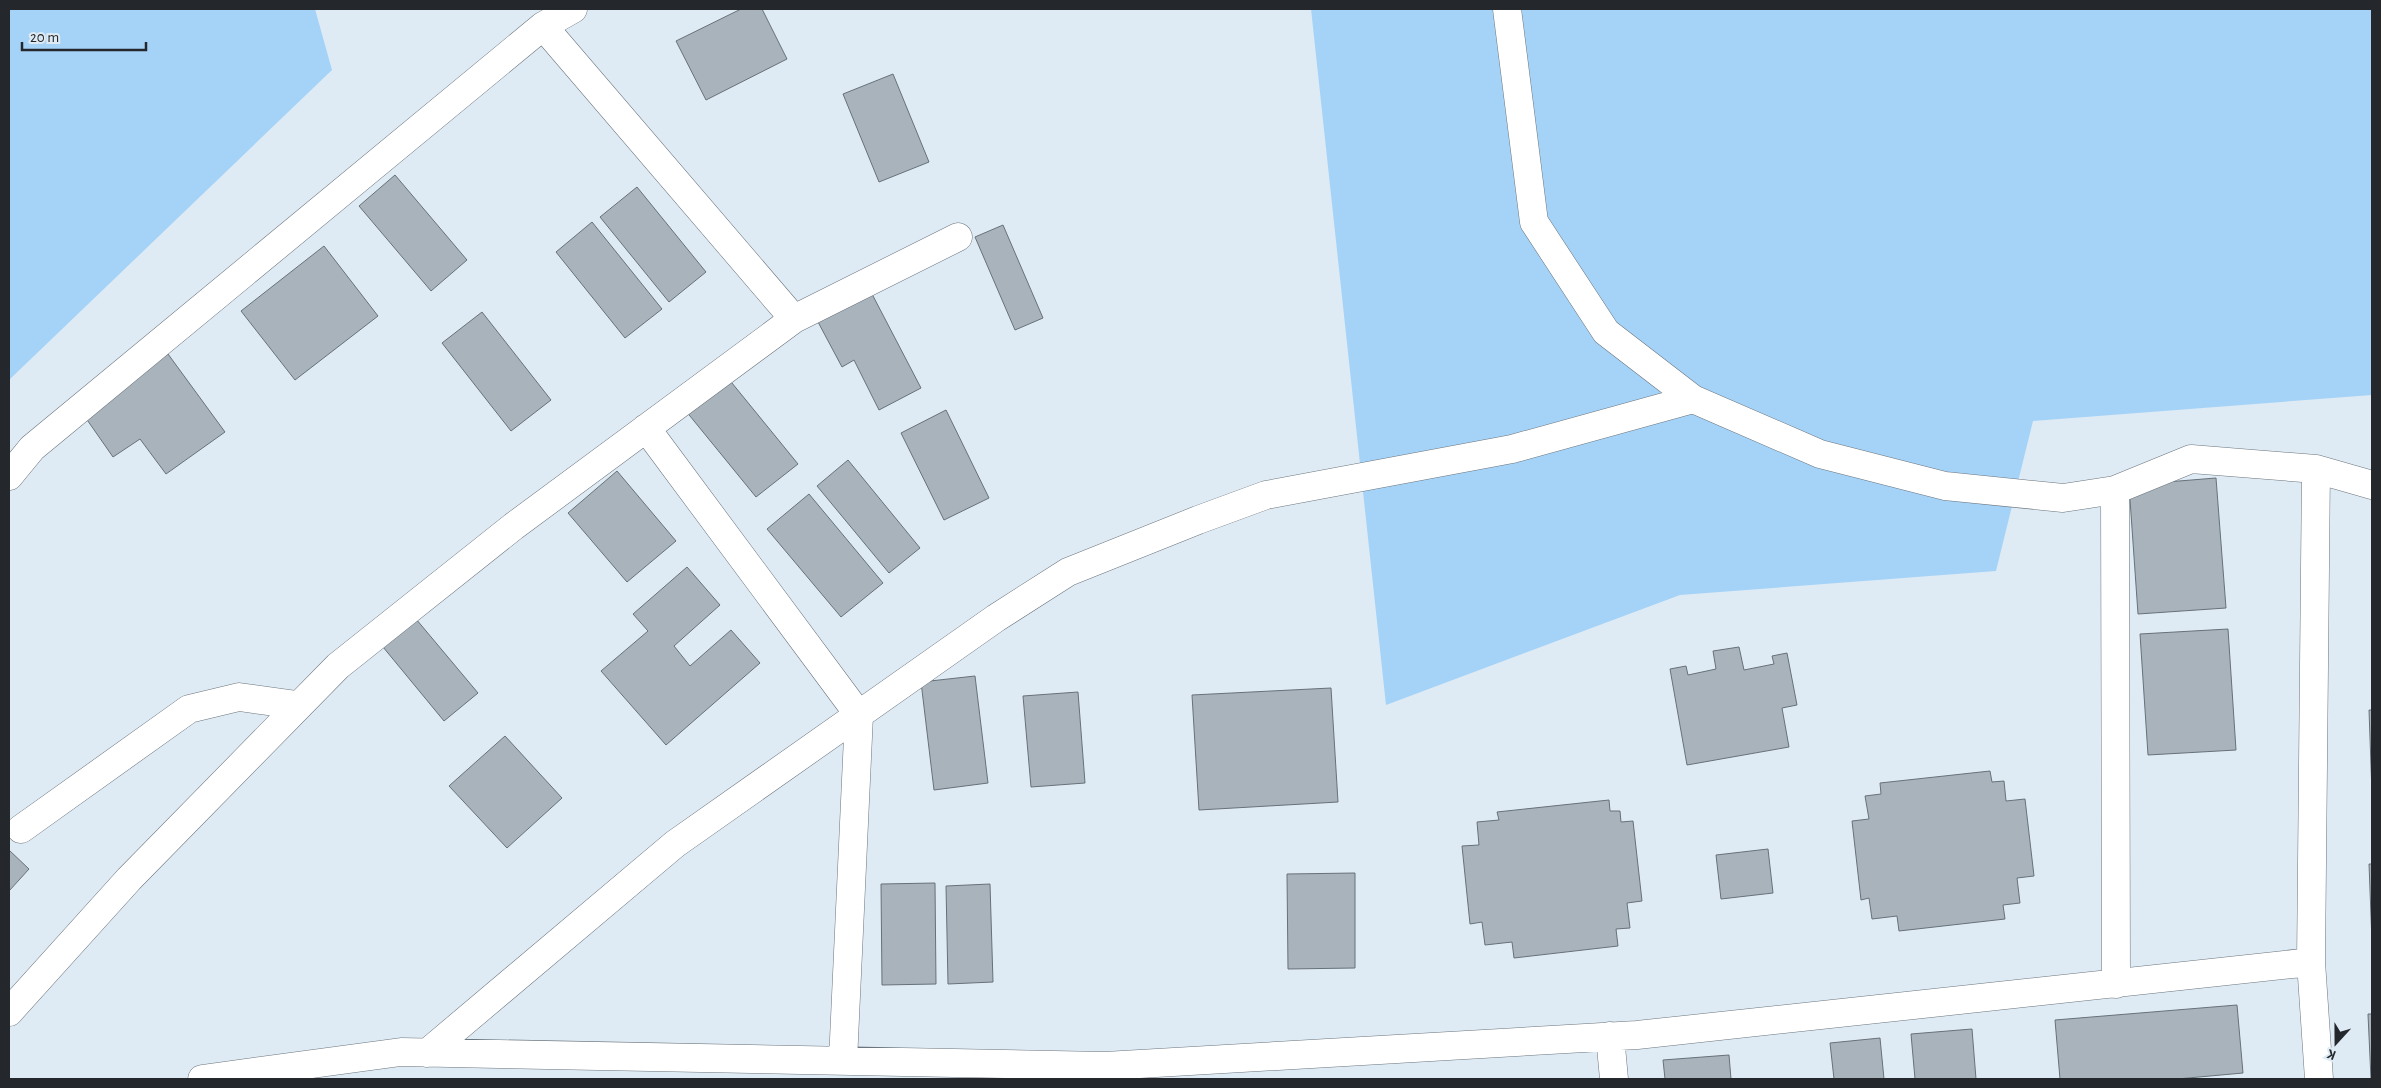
<svg xmlns="http://www.w3.org/2000/svg" width="2381" height="1088" font-family="'Alegreya Sans',sans-serif">
<style>
.green{fill:#a5d3f8}
.building{fill:#a8b3bc;stroke:#677179}
.lines{fill:none;stroke-linecap:round;stroke-linejoin:round}
.street-casing{stroke:#6b757d;stroke-width:29}
.street{stroke:#fff;stroke-width:28}
</style>
<rect width="100%" height="100%" fill="#dfebf4"/>
<path class="green" d="M9,9H315L332,70L9,380Z
M1311,9H2372V395L2033,421L1996,571L1680,595L1386,705Z"/>
<path class="building" d="M741,9H762L787,59L706,100L676,41Z
M893,74L929,162L879,182L843,94Z
M395,175L467,260L431,291L359,206Z
M637,187L706,272L669,302L600,217Z
M592,222L662,309L625,338L556,252Z
M1003,225L1043,318L1015,330L975,237Z
M324,246L378,316L295,380L241,311Z
M872,294L921,388L879,410L854,360L842,367L818,322Z
M482,312L551,400L511,431L442,343Z
M168,354L225,432L166,474L140,439L113,457L83,414Z
M723,372L798,464L756,497L681,405Z
M946,410L989,498L944,520L901,433Z
M848,460L920,548L889,573L817,486Z
M617,471L676,541L627,582L568,513Z
M2216,478L2226,608L2138,614L2129,485Z
M809,494L883,583L841,617L767,529Z
M687,567L720,605L674,646L690,666L731,630L760,663L666,745L601,671L648,631L633,614Z
M416,619L478,693L444,721L383,647Z
M2228,629L2236,750L2148,755L2140,634Z
M1739,647L1744,670L1774,664L1772,656L1787,653L1797,705L1782,708L1789,747L1687,765L1670,669L1686,666L1688,675L1716,669L1713,651Z
M975,676L988,783L934,790L921,682Z
M1331,688L1338,802L1199,810L1192,695Z
M1078,692L1085,783L1031,787L1023,696Z
M2369,710H2372V793Z
M505,736L562,798L507,848L449,786Z
M1990,771L1992,782L2004,781L2006,801L2025,799L2034,876L2017,878L2020,903L2003,905L2005,919L1899,931L1897,916L1872,919L1869,898L1861,900L1852,821L1869,819L1865,796L1881,794L1880,783Z
M1609,800L1610,811H1620L1621,822L1633,821L1642,901L1627,903L1630,928L1616,929L1618,946L1514,958L1512,942L1485,945L1482,922L1470,924L1462,846L1479,845L1477,822L1499,820L1497,812Z
M1768,849L1773,893L1721,899L1716,855Z
M9,850L29,869L9,891Z
M2369,864H2372V942Z
M1355,873V968L1288,969L1287,874Z
M935,883L936,984L882,985L881,884Z
M990,884L993,982L948,984L946,886Z
M2237,1005L2243,1073L2177,1079H2060L2055,1020Z
M2368,1014H2372V1079H2371Z
M1972,1029L1976,1079H1915L1911,1034Z
M1880,1038L1884,1079H1834L1830,1043Z
M1729,1055L1731,1079H1665L1663,1060Z"/>
<g class="lines">
<g class="street-casing">
<path id="street" d="M1507,9L1534,222L1606,332L1693,399L1820,454L1945,486L2063,498L2115,490L2191,459L2316,469L2372,485
M543,26L794,319
M646,428L859,715L843,1061
M2316,469L2311,962L2319,1079
M9,476L32,448L543,26L573,9
M2115,490L2116,984
M21,829L189,709L239,697L297,705
M9,1012L129,879L338,666L514,526L794,319L958,237
M1610,1036L1614,1079
M427,1053L675,844L996,618L1068,572L1198,520L1266,495L1512,449L1693,399
M202,1079L401,1052L1105,1066L1637,1035L2311,962"/>
</g>
<use href="#street" class="street"/>
</g>
<rect width="2381" height="1088" fill="none" stroke="#24282c" stroke-width="20"/>
<g transform="translate(2336 1043) rotate(201)" stroke="#dfebf4" stroke-width="4" paint-order="stroke">
<path d="M0-4L9 19L0 12L-9 19Z" fill="#24282c"/>
<text y="-8" font-size="14" font-weight="bold" text-anchor="middle" fill="#24282c">K</text>
</g>
<path d="M22 42v8h124v-8" fill="none" stroke="#24282c" stroke-width="2.5"/>
<text x="30" y="42" font-size="15" fill="#24282c" stroke="#dfebf4" stroke-width="4" paint-order="stroke">20 m</text>
</svg>
